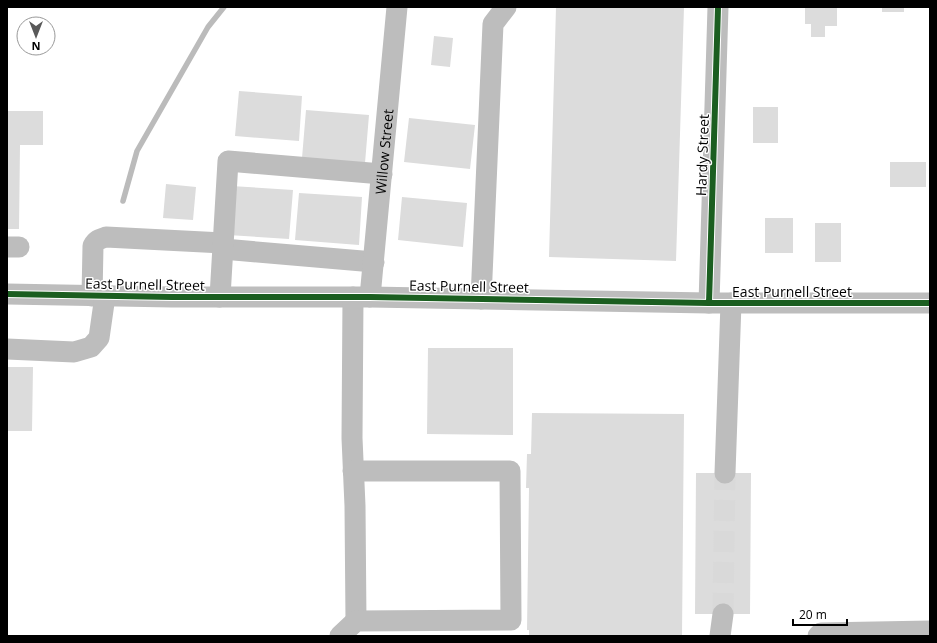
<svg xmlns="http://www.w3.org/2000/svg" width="937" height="643" font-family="'Open Sans',sans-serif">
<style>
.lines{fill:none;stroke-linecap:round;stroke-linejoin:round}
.stream{stroke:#bbb;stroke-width:5.5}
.building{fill:#dcdcdc}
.minor-tunnel{stroke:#d9d9d9;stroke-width:21;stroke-dasharray:21 10;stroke-linecap:butt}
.minor{stroke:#bdbdbd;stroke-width:21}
.cycleway-casing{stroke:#fff;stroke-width:8}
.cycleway{stroke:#1b5e20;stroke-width:6}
.labels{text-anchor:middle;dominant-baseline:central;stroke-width:3;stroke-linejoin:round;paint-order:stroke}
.street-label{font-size:14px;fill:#000;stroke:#fff}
</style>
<rect width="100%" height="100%" fill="#fff"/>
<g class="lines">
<path class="stream" d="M123,201L137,151L208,27L224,7"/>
</g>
<path class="building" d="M556,7H684L676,261L549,257Z
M805,7H837V26H825V37H811V24H805Z
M882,7H904V12H882Z
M434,36L453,38L450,67L431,65Z
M239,91L302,96L299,141L235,136Z
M753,107H778V143H753Z
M306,110L369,115L365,163L302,158Z
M7,111H43V145H20L19,229H7Z
M409,118L475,125L470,169L404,162Z
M890,162H926V187H890Z
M166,184L196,187L193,220L163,218Z
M231,186L293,190L289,239L228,235Z
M299,193L362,197L359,245L295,240Z
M402,197L467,203L463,247L398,240Z
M765,218H793V253H765Z
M815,223H841V262H815Z
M428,348H513V435L427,434Z
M7,367H33L32,431H7Z
M532,413L684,414L682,636H529V630H527L529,488H526L527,454H531Z
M696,473H751L750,614H695Z"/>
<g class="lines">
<path class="minor-tunnel" d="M723,614L725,473"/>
<g class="minor">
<path d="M7,247H19"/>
<path d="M223,249L374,262"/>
<path d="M7,294L172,297H370L709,303H930"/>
<path d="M92,296L93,246C96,240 100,239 106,237L223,243"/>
<path d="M220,297L228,161L382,174"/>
<path d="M353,297L352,438L355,506L356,621"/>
<path id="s1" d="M370,297L397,7"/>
<path d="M481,299L493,24L506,7"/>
<path d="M709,303L718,7"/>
<path d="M7,349L74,352L91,347L99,338L105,296"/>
<path d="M725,473L731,303"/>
<path d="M340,636L356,621L511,620L510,471H353"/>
<path d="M720,636L723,614"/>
<path d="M818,636L821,633L930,631"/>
</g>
<g class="cycleway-casing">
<path id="cycleway" d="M7,294L172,297H370L709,303H930
M709,303L718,7"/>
</g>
<use href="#cycleway" class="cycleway"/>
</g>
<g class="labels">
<g class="street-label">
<text stroke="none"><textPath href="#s1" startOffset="146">Willow Street</textPath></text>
<text transform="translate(702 155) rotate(-88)">Hardy Street</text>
<text transform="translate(145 284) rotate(1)">East Purnell Street</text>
<text transform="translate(469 286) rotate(1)">East Purnell Street</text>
<text x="792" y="291">East Purnell Street</text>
</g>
</g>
<rect width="937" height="643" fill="none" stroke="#000000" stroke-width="16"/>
<g transform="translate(36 36) rotate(180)"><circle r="19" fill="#ffffff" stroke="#999999"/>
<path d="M0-3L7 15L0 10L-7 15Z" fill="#595959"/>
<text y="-6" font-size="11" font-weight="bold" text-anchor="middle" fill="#000000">N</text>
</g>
<path d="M793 619v6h54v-6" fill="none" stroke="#000000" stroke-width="2"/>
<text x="799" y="619" font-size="12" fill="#000000" stroke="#ffffff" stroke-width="3" paint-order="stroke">20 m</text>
</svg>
